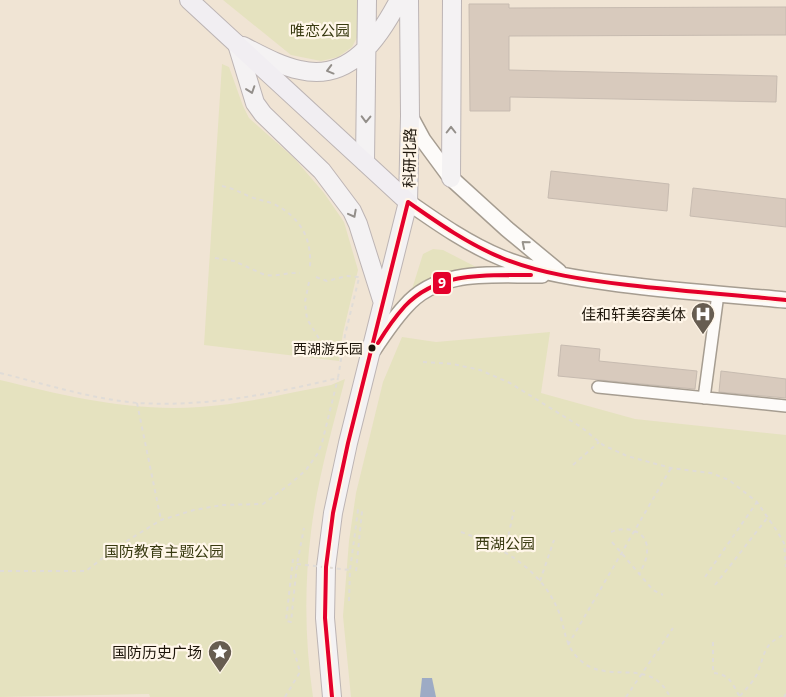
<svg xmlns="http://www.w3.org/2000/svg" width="786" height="697" font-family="'Noto Sans','Noto Sans SC',sans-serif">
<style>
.green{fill:#e5e2bf}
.water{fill:#9dabc5}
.building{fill:#d8cabd;stroke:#c7bbb0}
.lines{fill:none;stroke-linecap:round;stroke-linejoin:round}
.minor-casing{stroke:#a69d91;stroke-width:14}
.secondary-casing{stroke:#a69d91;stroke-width:18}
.primary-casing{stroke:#bcb4b4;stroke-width:20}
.trunk-casing{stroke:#bcb4b4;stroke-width:20}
.path{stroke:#e0dcd7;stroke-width:2;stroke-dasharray:4 4;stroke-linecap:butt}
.minor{stroke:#fdfbf9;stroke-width:11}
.secondary{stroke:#fdfbf9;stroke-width:15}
.primary{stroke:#f4f2f3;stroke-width:18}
.trunk{stroke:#f1eef2;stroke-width:18}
.path-bridge{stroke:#e0dcd7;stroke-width:2;stroke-dasharray:4 4;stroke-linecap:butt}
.bus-1-casing{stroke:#fff6e9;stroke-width:8}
.bus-1{stroke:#e4002b;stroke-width:4}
.oneway{stroke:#938f8a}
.oneway2{stroke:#98948d}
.bus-dot{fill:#1d150a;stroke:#fff6e9;stroke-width:2}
.labels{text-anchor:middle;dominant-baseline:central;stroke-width:4.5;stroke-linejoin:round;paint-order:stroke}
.bus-label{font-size:14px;fill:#1d150a;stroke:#fff6e9;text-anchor:end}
.park-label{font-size:15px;fill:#383a10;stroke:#fff6e9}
.street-label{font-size:15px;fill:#1d150a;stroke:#fff6e9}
.poi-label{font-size:15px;fill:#1d150a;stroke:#fff6e9;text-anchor:end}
.line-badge{stroke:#fff6e9;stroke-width:2}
.badge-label{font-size:14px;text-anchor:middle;font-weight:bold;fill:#fff}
</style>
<rect width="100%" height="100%" fill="#f0e4d4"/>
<path class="green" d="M223,0H364L361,30L352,47L338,57L321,61L291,55Z
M222,64L229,67L243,106L249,118L294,158L324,193L344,222L358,270L343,333L339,361L204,345Z
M433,249L443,250L478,268C448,269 437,273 412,289L423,254Z
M550,332L541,393L635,419L786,435V697H351L343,616L349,541L356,493L383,382L402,337L436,342Z
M345,379C332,430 317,481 311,532C304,587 305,643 313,697H150L149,694L0,697V380C66,396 131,412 200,407C244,404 288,393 331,385Z"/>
<path class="water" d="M422,678H432L436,697H420Z"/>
<path class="building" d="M469,4H509V8L786,7V35L509,36V70L777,76L776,102L510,97V111H470Z
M551,171L669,184L667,211L548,198Z
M693,188L786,199V227L690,216Z
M561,345L600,349L599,361L697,371L695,389L558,376Z
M721,371L786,379V398L719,392Z"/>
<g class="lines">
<g class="minor-casing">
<path id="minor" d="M598,387L786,406
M704,398L718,294"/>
</g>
<g class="secondary-casing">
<path id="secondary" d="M410,116L423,140L451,178L507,229L559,272
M408,202C438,223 468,244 502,258C539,273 581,279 620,284C675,291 731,295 786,300
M373,350C383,335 393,320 405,307C439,267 495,276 542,275"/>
</g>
<g class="primary-casing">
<path id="primary" d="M237,44L255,103L263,114L322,171L352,211L358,224L383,303
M243,46C261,55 280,66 300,70C350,82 379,38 399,0
M365,162L367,0
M451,178L452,0
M332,697L325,618L326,567L333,513L348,443L408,202L410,116L409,0"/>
</g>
<g class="trunk-casing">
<path id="trunk" d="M189,0L408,202"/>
</g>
<path class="path" d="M222,186C233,188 241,193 251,197C259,200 266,201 274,204C300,217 312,238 310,267
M215,258L234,261L265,275C277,277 288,272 300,273
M316,277L327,281L347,276L359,277
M309,282L305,302L307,319L323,345L332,352L341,355
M423,362L453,364L480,370L510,383L581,427L603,445L627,456L671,468L711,473L729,480L757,502L777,531L784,543L786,567
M0,373C46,384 91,399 138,403C208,407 271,394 338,378L345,335L359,278
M137,403L161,520
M573,465L599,442
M461,532C503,547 544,571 560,615C565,631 566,648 580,660C608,686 650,655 670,697
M611,532C627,525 649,531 647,552C647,560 642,568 639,575
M612,542L653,590L663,595
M505,551L514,510
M293,559L286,621L291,622L297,564L304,528
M0,571H86L117,547L161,520L194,510L222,505L263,504L290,484L306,470L318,453L322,443L338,378
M705,577L757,502
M540,581L554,540
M715,585L768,517
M349,601L350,570L358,510L362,511L356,572
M713,642V673C730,674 732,684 740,697
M568,645L671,468
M740,696C746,689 753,682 757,674C766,653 762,644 786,634
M285,697L300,672L293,647
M626,697L673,628
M784,697L786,694"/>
<use href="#minor" class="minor"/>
<use href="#secondary" class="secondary"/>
<use href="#primary" class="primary"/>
<use href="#trunk" class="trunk"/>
<path class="path-bridge" d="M297,564L350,570"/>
<g class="bus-1-casing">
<path id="bus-1" d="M378,343C386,330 395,317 405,306C438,271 487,275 531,275
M332,697L325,618L326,567L333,513L348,443L408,202C438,223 468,244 502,258C542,274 585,280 628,285C680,291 733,295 786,300"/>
</g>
<use href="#bus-1" class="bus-1"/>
</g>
<defs><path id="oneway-chevron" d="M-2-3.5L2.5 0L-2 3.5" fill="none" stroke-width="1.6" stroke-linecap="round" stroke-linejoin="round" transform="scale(1.25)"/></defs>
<g class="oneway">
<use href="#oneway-chevron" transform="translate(330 70) rotate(165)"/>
<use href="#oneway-chevron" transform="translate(251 90) rotate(71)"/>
<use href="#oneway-chevron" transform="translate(366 119) rotate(91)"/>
<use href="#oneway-chevron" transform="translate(451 130) rotate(-90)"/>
<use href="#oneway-chevron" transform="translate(353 214) rotate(62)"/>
</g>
<use class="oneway2" href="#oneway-chevron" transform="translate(525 244) rotate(-140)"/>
<defs>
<g id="hospital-pin" transform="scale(1.25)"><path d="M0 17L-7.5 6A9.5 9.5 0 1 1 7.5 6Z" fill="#675d51" stroke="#fff6e9"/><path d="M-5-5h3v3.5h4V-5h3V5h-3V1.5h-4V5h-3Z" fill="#fff"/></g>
<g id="sight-pin" transform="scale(1.25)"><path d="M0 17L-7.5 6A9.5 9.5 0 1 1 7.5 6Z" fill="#675d51" stroke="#fff6e9"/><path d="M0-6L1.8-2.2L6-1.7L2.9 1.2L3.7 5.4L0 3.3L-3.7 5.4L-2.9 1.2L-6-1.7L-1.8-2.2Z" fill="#fff"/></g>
</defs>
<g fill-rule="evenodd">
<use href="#hospital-pin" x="703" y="314"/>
<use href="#sight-pin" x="220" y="652"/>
</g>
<circle class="bus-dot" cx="372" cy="348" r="4.5"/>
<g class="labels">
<g class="bus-label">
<text x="363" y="348">西湖游乐园</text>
</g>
<g class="park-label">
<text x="320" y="30">唯恋公园</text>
<text x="505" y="543">西湖公园</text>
<text x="164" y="551">国防教育主题公园</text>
</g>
<g class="street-label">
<text transform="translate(409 158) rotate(-89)">科研北路</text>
</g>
<g class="poi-label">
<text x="686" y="314">佳和轩美容美体</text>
<text x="202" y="652">国防历史广场</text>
</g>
</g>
<rect class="line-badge" x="432" y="271" width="20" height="24" rx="5" fill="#e4002b"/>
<g class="badge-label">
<text x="442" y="288">9</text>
</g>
</svg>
